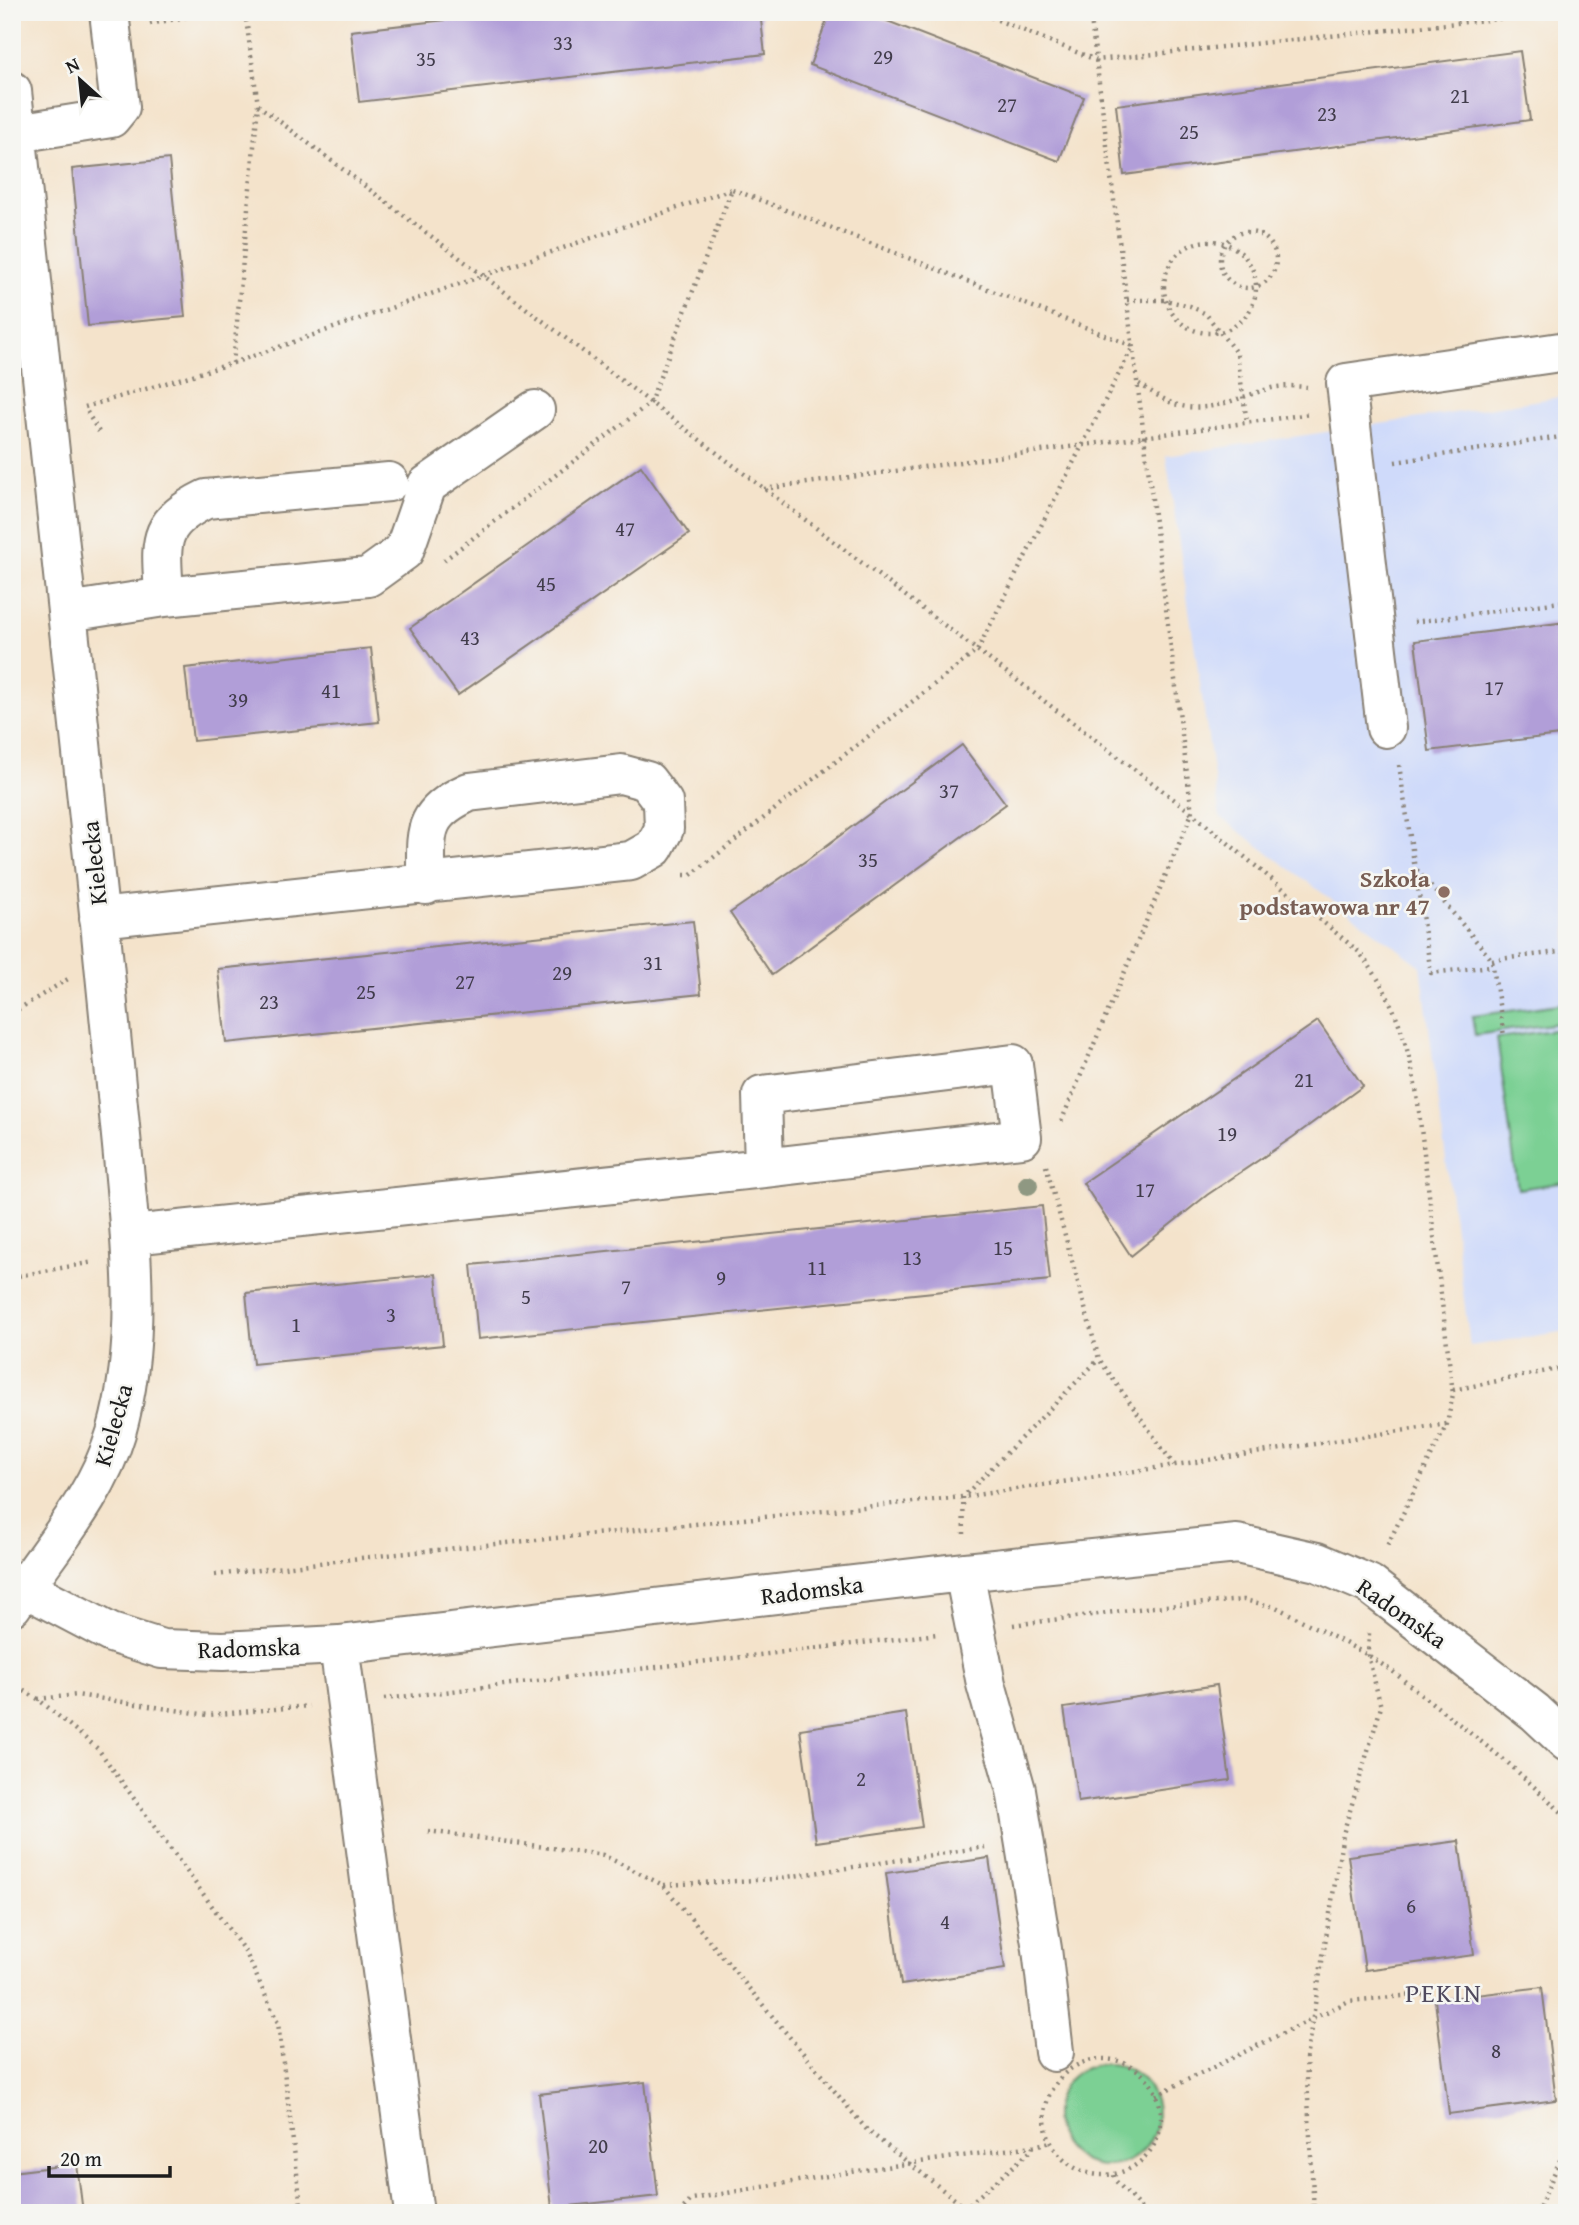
<svg xmlns="http://www.w3.org/2000/svg" width="1579" height="2225" font-family="'Gentium Book Plus',serif">
<style>
.built{fill:#cfdafa}
.green{fill:#7bd094;stroke:#4c7658;stroke-width:2}
.building{fill:#b19ed8}
.lines{fill:none;stroke-linecap:round;stroke-linejoin:round}
.minor-casing{stroke:#888074;stroke-width:42}
.path{stroke:#888074;stroke-width:4.5;stroke-dasharray:2 5;stroke-linecap:butt}
.minor{stroke:#fff;stroke-width:38}
.tree{fill:#8f9882}
.education-dot{fill:#8d6e63;stroke:#f6f6f2;stroke-width:2.5}
.labels{text-anchor:middle;dominant-baseline:central;stroke-width:5;stroke-linejoin:round;paint-order:stroke}
.number-label{font-size:21px;fill:#413c4b}
.street-label{font-size:24px;fill:#1c1c1c;stroke:#f6f6f2}
.education-label{font-size:24px;font-weight:bold;fill:#785e54;stroke:#f6f6f2;text-anchor:end}
.neighbourhood-label{font-size:26px;letter-spacing:2px;fill:#504a5e;stroke:#f6f6f2}
</style>
<rect width="100%" height="100%" fill="#f6f6f2"/>
<filter id="ink" filterUnits="userSpaceOnUse"><feTurbulence type="fractalNoise" baseFrequency=".0143" numOctaves="2"/><feDisplacementMap in="SourceGraphic" scale="14" xChannelSelector="R" yChannelSelector="G"/><feConvolveMatrix kernelMatrix="1 2 1 2 8 2 1 2 1" color-interpolation-filters="sRGB"/></filter>
<filter id="wash" filterUnits="userSpaceOnUse"><feTurbulence type="fractalNoise" baseFrequency=".00686" numOctaves="4" result="noise"/><feDisplacementMap in="SourceGraphic" scale="28" xChannelSelector="R" yChannelSelector="G"/><feGaussianBlur stdDeviation="1.57" result="paint"/><feColorMatrix in="noise" values="0 0 0 0 0 0 0 0 0 0 0 0 0 0 0 0 0 1.4 0 .05"/><feComposite in="paint" operator="in"/></filter>
<g filter="url(#wash)">
<rect width="100%" height="100%" fill="#f4e3cb"/>
<path class="built" d="M1567,396V1331L1470,1346L1421,966L1220,817L1166,456Z"/>
<path class="green" d="M1567,1003V1022L1475,1035L1472,1016Z
M1567,1028V1182L1518,1189L1497,1038Z
M1055 2115a51 51 0 1 1 102 0a51 51 0 1 1-102 0Z"/>
<g id="blocks">
<path class="building" d="M515,12H760L765,54L359,102L351,31Z
M830,12H864L1084,97L1059,161L810,65Z
M1520,51L1530,120L1124,175L1116,105Z
M169,159L185,317L88,326L72,169Z
M641,466L689,534L458,695L410,628Z
M1567,622V734L1429,751L1415,641Z
M371,648L379,722L193,741L185,668Z
M962,745L1006,804L772,975L730,913L807,860Z
M693,921L701,994L226,1043L218,969Z
M1318,1021L1363,1086L1293,1137L1207,1195L1131,1256L1083,1183Z
M1042,1206L1050,1280L478,1339L471,1265Z
M436,1274L443,1345L253,1364L246,1293Z
M1217,1685L1230,1780L1078,1802L1064,1708Z
M906,1713L922,1827L816,1842L800,1729Z
M1459,1841L1474,1955L1365,1970L1348,1856Z
M989,1858L1005,1969L901,1985L886,1873Z
M1542,1987L1556,2100L1449,2114L1435,2000Z
M645,2082L658,2196L552,2208L539,2094Z
M77,2164L83,2213H13L12,2172Z"/>
</g>
</g>
<g filter="url(#ink)">
<use href="#blocks" fill-opacity="0" stroke="#888074" stroke-width="2"/>
<g class="lines">
<g class="minor-casing">
<path id="minor" d="M12,91C41,365 69,639 99,913C107,991 115,1069 122,1146C131,1243 143,1338 116,1433C97,1498 48,1550 12,1606
M17,133L111,118L120,107L109,12
M164,597C162,545 153,525 206,499L389,482
M68,612L164,597L368,577L404,551L427,485L535,410
M1386,728L1346,383L1567,351
M99,918L631,861L654,848L664,829L663,802L647,781L621,774L469,792C418,815 427,835 426,885
M132,1235L764,1168L1022,1138L1013,1064L762,1095L764,1168
M964,1572L986,1684L1016,1790L1042,1949L1054,2052
M12,1581L111,1633L162,1649L223,1651L339,1645L964,1572L1237,1544L1317,1562L1369,1584L1535,1712L1567,1742
M339,1645L414,2213"/>
</g>
<path class="path" d="M978,12L1096,60L1564,12
M1090,12L1192,813L1359,952C1394,996 1407,1040 1417,1095L1453,1394L1447,1424L1386,1548
M150,24L211,12
M258,105L1192,813L1061,1122
M1220 260a28 28 0 1 1 56 0a28 28 0 1 1-56 0Z
M1164 287a46 46 0 1 1 92 0a46 46 0 1 1-92 0Z
M1127,300H1165L1190,306L1206,314L1237,354L1247,423
M233,363L732,189L650,403L443,561
M1139,384C1151,391 1164,401 1178,405C1209,414 1239,397 1268,389C1281,385 1294,386 1307,387
M85,407L233,363L258,105L245,12
M87,412L99,432
M1395,462L1567,436
M764,489L1310,414
M1414,622L1567,601
M1399,765L1431,973L1491,966
M1417,870L1492,960L1504,1036
M684,875H691L977,651L1133,346L732,189
M1492,960L1567,951
M12,1013L68,979
M1046,1166L1099,1359L1174,1465
M12,1277L94,1262
M1453,1390L1567,1367
M964,1534L963,1497L1099,1359
M215,1575L387,1555L963,1497L1447,1424
M1013,1625L1153,1607L1244,1600L1276,1607L1368,1655L1392,1671L1508,1763L1567,1817
M12,1684L38,1699L98,1749L246,1953L278,2023L302,2213
M38,1699L77,1695L208,1715L309,1706
M384,1699L938,1634
M428,1831L603,1855L663,1885L867,2130L972,2213
M664,1885L774,1879L985,1847
M1045 2117a58 58 0 1 1 116 0a58 58 0 1 1-116 0Z
M1156,2095L1349,2001L1425,1994
M1114,2175L1115,2180L1145,2213
M679,2213L692,2199L857,2171L1033,2146L1051,2142
M959,2213L1032,2150L1033,2146
M1314,2213L1306,2059L1343,1834L1381,1707L1368,1655L1369,1633
M1537,2213L1567,2144"/>
<use href="#minor" class="minor"/>
</g>
<circle class="tree" cx="1028" cy="1185" r="10"/>
</g>
<circle class="education-dot" cx="1444" cy="892" r="7"/>
<g class="labels">
<g class="number-label">
<text x="563" y="42">33</text>
<text x="883" y="56">29</text>
<text x="426" y="58">35</text>
<text x="1460" y="95">21</text>
<text x="1007" y="104">27</text>
<text x="1327" y="113">23</text>
<text x="1189" y="131">25</text>
<text x="625" y="528">47</text>
<text x="546" y="583">45</text>
<text x="470" y="637">43</text>
<text x="1494" y="687">17</text>
<text x="331" y="690">41</text>
<text x="238" y="699">39</text>
<text x="949" y="790">37</text>
<text x="868" y="859">35</text>
<text x="653" y="962">31</text>
<text x="562" y="972">29</text>
<text x="465" y="981">27</text>
<text x="366" y="991">25</text>
<text x="269" y="1001">23</text>
<text x="1304" y="1079">21</text>
<text x="1227" y="1133">19</text>
<text x="1145" y="1189">17</text>
<text x="1003" y="1247">15</text>
<text x="912" y="1257">13</text>
<text x="817" y="1267">11</text>
<text x="721" y="1277">9</text>
<text x="626" y="1286">7</text>
<text x="526" y="1296">5</text>
<text x="391" y="1314">3</text>
<text x="296" y="1324">1</text>
<text x="861" y="1778">2</text>
<text x="1411" y="1905">6</text>
<text x="945" y="1921">4</text>
<text x="1496" y="2050">8</text>
<text x="598" y="2145">20</text>
</g>
<g class="street-label">
<text transform="translate(94 863) rotate(-96)">Kielecka</text>
<text transform="translate(113 1425) rotate(-74)">Kielecka</text>
<text transform="translate(812 1590) rotate(-7)">Radomska</text>
<text transform="translate(1402 1613) rotate(35)">Radomska</text>
<text transform="translate(249 1648) rotate(-2)">Radomska</text>
</g>
<g class="education-label">
<text x="1430" y="878">Szkoła<tspan x="1430" dy="28">podstawowa nr 47</tspan></text>
</g>
<g class="neighbourhood-label">
<text x="1444" y="1992">PEKIN</text>
</g>
</g>
<rect width="1579" height="2225" fill="none" stroke="#f6f6f2" stroke-width="42"/>
<g transform="translate(80 80) rotate(333)" stroke="#f6f6f2" stroke-width="5" paint-order="stroke">
<path d="M0-5L12 26L0 18L-12 26Z" fill="#1c1c1c"/>
<text y="-10" font-size="19" font-weight="bold" text-anchor="middle" fill="#1c1c1c">N</text>
</g>
<path d="M49 2166v10h121v-10" fill="none" stroke="#1c1c1c" stroke-width="3.5"/>
<text x="60" y="2166" font-size="21" fill="#1c1c1c" stroke="#f6f6f2" stroke-width="5" paint-order="stroke">20 m</text>
</svg>
